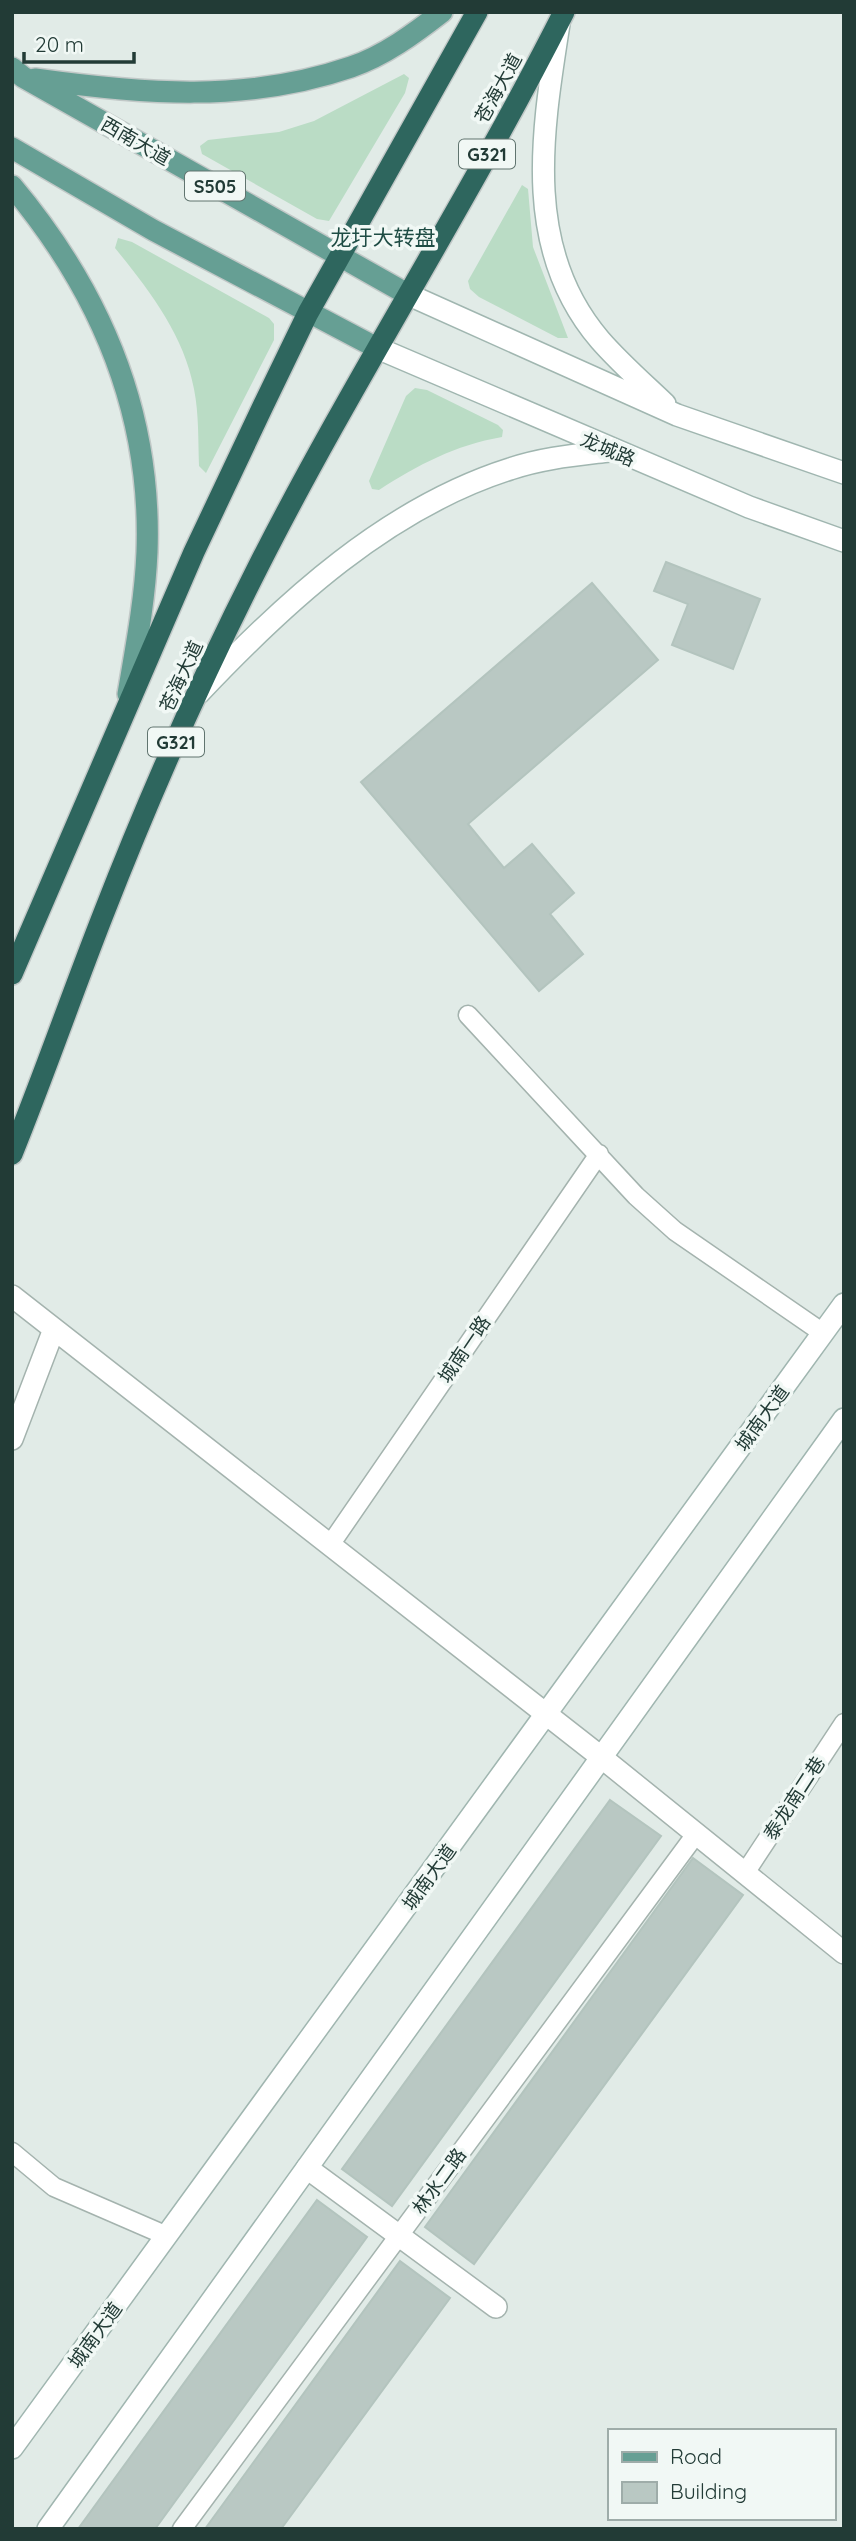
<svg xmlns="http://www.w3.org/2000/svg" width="856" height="2541" font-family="Quicksand,'Noto Sans SC',sans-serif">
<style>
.grass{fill:#badcc5}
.building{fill:#b9c8c3;stroke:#b3c4be;stroke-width:2}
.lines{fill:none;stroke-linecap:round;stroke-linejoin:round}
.lane-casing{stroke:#a4b3ae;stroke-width:21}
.street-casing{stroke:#a4b3ae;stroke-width:24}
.secondary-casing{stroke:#a0b6b0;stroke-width:24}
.primary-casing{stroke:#c1c8c7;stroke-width:24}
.highway-casing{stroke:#c1c8c7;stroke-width:24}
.lane{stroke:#fff;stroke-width:18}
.street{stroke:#fff;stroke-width:21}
.secondary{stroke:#fff;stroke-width:21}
.primary{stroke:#669f94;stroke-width:21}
.highway{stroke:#2e665e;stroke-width:21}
.labels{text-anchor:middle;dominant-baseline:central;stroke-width:7;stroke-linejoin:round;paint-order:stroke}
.shield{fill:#f1f8f5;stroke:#60746f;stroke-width:2}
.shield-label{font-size:18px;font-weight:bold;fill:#223b36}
.street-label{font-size:19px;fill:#223b36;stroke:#f1f8f5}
.neighbourhood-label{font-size:21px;fill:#1e4c44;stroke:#f1f8f5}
</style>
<rect width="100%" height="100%" fill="#e1ebe7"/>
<path class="grass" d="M404,74L409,78L405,93L329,221L317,219L202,154L200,146L208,140L279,132L314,121Z
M522,185L528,189L533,247L568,338H558L479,297L470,289L468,281Z
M118,238L132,242L269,318L274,324V340L206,473L199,466C198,441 199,414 194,389C184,335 149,290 115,248Z
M415,388L427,390L498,425L503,430L502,437C455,445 418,465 379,490L372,489L369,481L406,396Z"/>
<path class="building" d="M666,562L760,599L733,669L672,645L688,604L654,591Z
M592,583L658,660L468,824L504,868L532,844L574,893L550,914L583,954L539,991L361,782Z
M610,1800L661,1836L392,2206L342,2169Z
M693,1858L743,1895L474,2264L425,2227Z
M317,2200L367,2237L155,2529H78Z
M400,2261L450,2298L281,2529H205Z"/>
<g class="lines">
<g class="lane-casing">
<path id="lane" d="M468,1015L636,1196L675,1231L823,1333
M330,1545L599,1154
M745,1873L844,1723
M12,2152L54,2187L167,2236
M182,2529L696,1834"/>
</g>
<g class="street-casing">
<path id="street" d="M12,1296L601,1757L844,1953
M12,1439L54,1329
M307,2168L496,2307"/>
</g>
<g class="secondary-casing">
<path id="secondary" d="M559,24C542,133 522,249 600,340C620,363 643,383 665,404
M407,294L677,415L844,473
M375,347L749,507L844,541
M199,693C285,602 387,508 510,469C542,458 576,455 609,451
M12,2448L844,1304
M48,2529L844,1419"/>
</g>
<g class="primary-casing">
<path id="primary" d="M12,68L23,77L407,294
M35,79C143,94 246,103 351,67C384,56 415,33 442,12
M12,148L153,230L375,347
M12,186C100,291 152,412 147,552C145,600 136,647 128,694"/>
</g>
<g class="highway-casing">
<path id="highway" d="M12,974L194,552L263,406L308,313L477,12
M12,1154C44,1075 72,994 103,915C149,797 201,679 259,565C354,378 469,200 564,12"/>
</g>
<use href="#lane" class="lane"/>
<use href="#street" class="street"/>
<use href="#secondary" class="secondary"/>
<use href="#primary" class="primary"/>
<use href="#highway" class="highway"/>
</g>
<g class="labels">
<g class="shield">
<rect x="459" y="139.5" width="56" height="29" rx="5"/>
<rect x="185" y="171.5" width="60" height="29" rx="5"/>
<rect x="148" y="727.5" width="56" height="29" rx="5"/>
</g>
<g class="shield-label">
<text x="487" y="154">G321</text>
<text x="215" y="186">S505</text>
<text x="176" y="742">G321</text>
</g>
<g class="street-label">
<text transform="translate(498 88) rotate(-61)">苍海大道</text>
<text transform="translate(136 141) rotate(30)">西南大道</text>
<text transform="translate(608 449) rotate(23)">龙城路</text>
<text transform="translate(181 676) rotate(-65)">苍海大道</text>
<text transform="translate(464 1349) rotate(-56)">城南一路</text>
<text transform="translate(762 1418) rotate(-54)">城南大道</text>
<text transform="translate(794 1798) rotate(-57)">泰龙南二巷</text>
<text transform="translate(429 1877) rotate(-54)">城南大道</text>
<text transform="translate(439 2181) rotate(-54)">林水二路</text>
<text transform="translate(95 2335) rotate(-54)">城南大道</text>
</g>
<g class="neighbourhood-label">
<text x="383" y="237">龙圩大转盘</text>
</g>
</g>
<rect width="856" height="2541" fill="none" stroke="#223b36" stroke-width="28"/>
<rect x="608" y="2429" width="228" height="91" fill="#f1f8f5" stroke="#9eaca9" stroke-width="2"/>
<rect x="622" y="2452" width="35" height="10" fill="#669f94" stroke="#9eaca9" stroke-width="2"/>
<text x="670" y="2464" font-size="21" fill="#223b36">Road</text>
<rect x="622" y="2482" width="35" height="21" fill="#b9c8c3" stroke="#9eaca9" stroke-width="2"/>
<text x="670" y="2499" font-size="21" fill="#223b36">Building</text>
<path d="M24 52v10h110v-10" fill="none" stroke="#223b36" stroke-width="3.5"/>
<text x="35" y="52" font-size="21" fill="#223b36" stroke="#f1f8f5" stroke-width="5" paint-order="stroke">20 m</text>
</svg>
